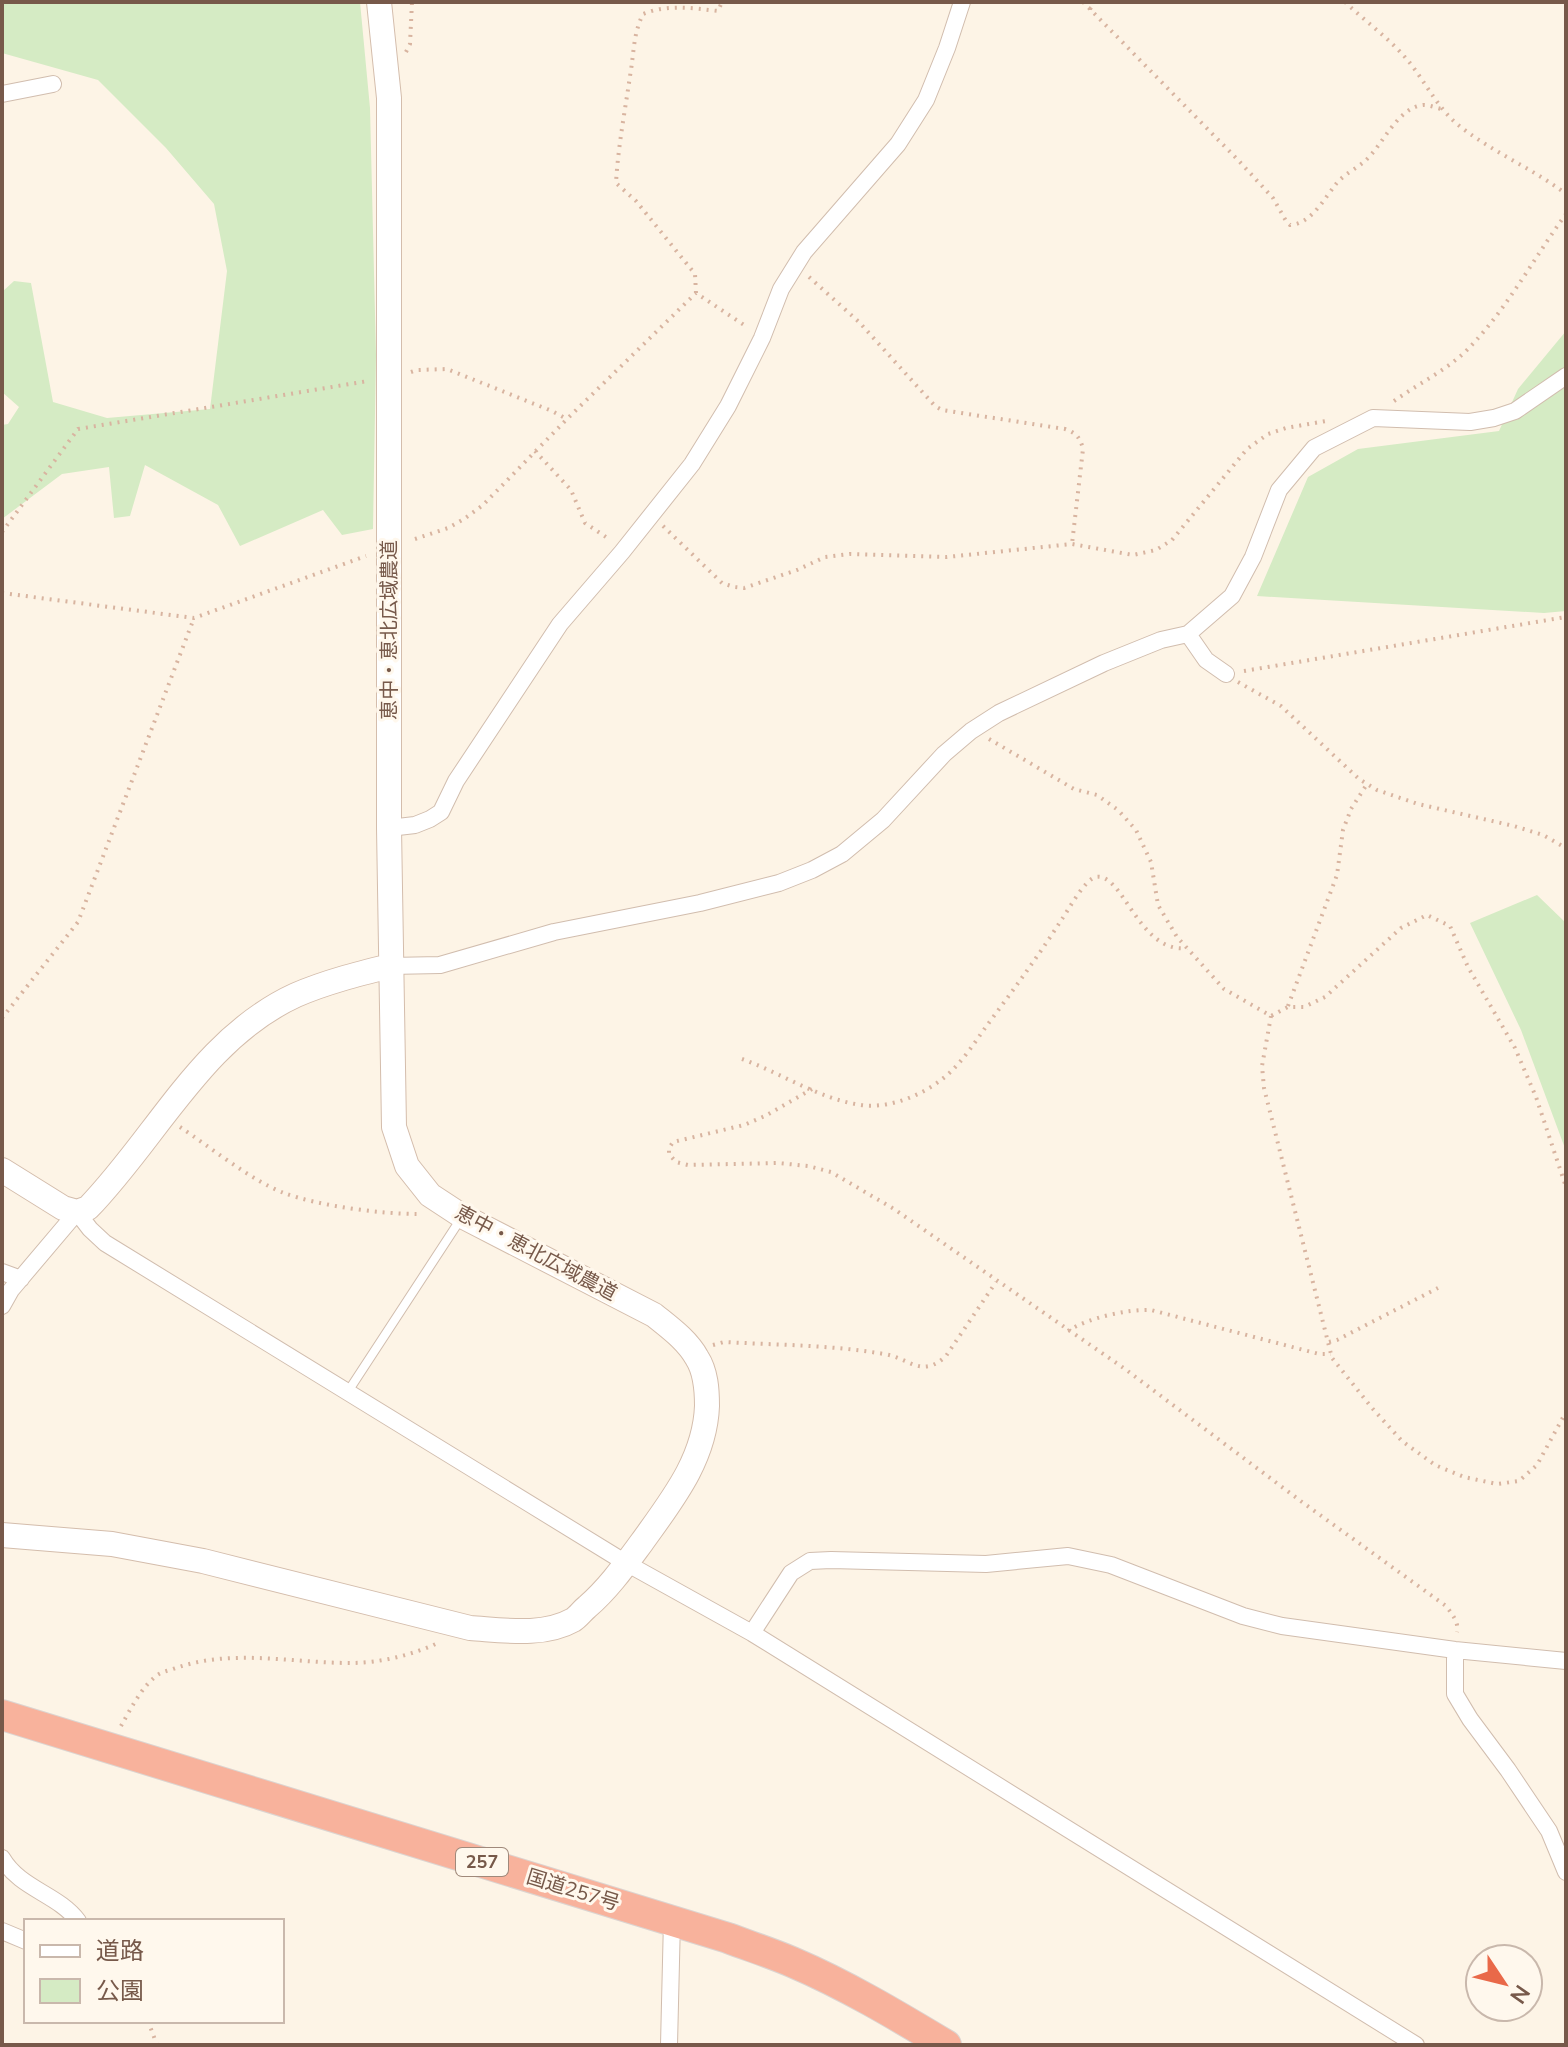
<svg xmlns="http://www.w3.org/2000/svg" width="1568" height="2047" font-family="'Nunito Sans','Noto Sans JP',sans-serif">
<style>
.green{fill:#d5ebc4}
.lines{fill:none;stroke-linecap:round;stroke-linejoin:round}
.lane-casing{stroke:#d1bdae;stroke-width:10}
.street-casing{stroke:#d1bdae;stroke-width:18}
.secondary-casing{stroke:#d4bdac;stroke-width:26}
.highway-casing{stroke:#dcd4d0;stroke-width:32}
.path{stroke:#d8b4a0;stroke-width:4;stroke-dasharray:2 6;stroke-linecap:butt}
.lane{stroke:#fff;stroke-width:8}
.street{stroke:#fff;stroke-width:16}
.secondary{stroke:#fff;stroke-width:24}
.highway{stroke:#f8b29c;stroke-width:30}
.labels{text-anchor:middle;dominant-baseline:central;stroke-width:6;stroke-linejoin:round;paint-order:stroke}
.shield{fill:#fff8ed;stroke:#a0897b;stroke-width:2}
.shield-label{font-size:18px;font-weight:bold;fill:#77594a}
.street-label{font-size:20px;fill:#77594a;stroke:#fff8ed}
</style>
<rect width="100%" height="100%" fill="#fdf4e6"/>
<path class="green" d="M2,2H360L370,108L376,355L373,529L342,535L323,510L240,546L218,505L145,465L130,516L114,518L109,467L62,474L2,519V425L8,424L19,407L2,392V292L14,281L31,283L53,402L107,418L210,409L227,271L214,204L166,148L98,80L2,53Z
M1566,331V611L1544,613L1257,596L1308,477L1358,449L1499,431L1518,389Z
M1537,895L1566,923V1151L1521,1030L1470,923Z"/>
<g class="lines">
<g class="lane-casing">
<path id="lane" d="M347,1393L462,1217"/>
</g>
<g class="street-casing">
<path id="street" d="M2,94L53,84
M1188,634L1206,660L1226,674
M389,828L415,825L430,819L441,812L456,781L560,624L622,552L692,464L728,406L762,338L781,289L804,252L898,144L926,100L947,48L962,2
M390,966L440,965L554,932L700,903L779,883L812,870L842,854L883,820L944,754L971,731L999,713L1104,663L1161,640L1188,634L1232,596L1253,557L1279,490L1314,448L1373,418L1470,422L1494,418L1515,411L1566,376
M2,1272L21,1279
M2,1306L11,1290L77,1212L90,1229L105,1243L626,1563L752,1633L1416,2045
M752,1633L791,1573L810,1561L831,1560L986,1564L1068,1556L1111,1565L1243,1616L1282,1626L1455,1650L1566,1661
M1455,1650V1694L1470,1719L1508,1770L1549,1831L1566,1872
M2,1858C20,1889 58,1894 78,1921
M2,1931L26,1941
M669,2045L672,1920"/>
</g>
<g class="secondary-casing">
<path id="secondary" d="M2,1170L63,1208L77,1212L88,1208C157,1137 202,1038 296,995C326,982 358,974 390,966
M2,1535L112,1544L203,1561L470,1628C502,1630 543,1637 573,1620C578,1617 582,1611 587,1607C609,1588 625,1565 642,1542C672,1500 705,1459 707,1406C707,1390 706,1372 697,1358C687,1340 670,1328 654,1315L462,1216L430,1195L407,1166L394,1127L389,828V98L379,2"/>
</g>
<g class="highway-casing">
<path id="highway" d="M2,1715L728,1938C749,1946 771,1953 792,1962C846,1985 896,2015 946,2045"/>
</g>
<path class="path" d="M1083,2L1238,160L1273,198L1286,221L1290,225C1311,224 1324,199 1336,184C1344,174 1356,169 1365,161C1383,145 1397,108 1423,105C1430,105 1436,108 1442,109
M1345,2C1364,20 1386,36 1404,56C1423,77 1435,105 1457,124C1490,151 1532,168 1566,194
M1090,9L1095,2
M406,52L410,44L412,2
M809,277L859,322L935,406L942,410L1065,429C1076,433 1080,437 1083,449L1072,544
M696,293L695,274L636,201L616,183C618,147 625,111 630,76C634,54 633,34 643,14C668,4 691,8 718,11L722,2
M411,372L417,370L447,369L552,411L567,419
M1394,401C1418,384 1445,371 1466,351C1506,311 1533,259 1566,214
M535,451L571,490L585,523L609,539
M663,526L722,583L734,587L744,588L797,570L825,557L850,554L947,557L1072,544L1133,555L1156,550L1172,540L1247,449L1268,434L1286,428L1326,421
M2,532L78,429L368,381
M415,539L448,528L464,519L483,505L567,419L696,293L747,327
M2,593L194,618L366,556
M1244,671L1566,617
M1238,682L1281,706L1359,779L1377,790L1418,804L1514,826L1543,835L1566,848
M989,739L1074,789L1097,795L1118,810L1136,830L1151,862L1158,905L1177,937L1224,989L1271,1016L1288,1007H1304L1325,997L1401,928L1427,915L1450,926L1468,967L1515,1048L1536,1097L1566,1187
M1288,1006L1337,875L1343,830L1351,809L1367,784
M1271,1016L1262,1066L1264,1088L1332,1358L1372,1408L1402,1441L1435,1465L1464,1477L1497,1484L1519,1481L1537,1465L1566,1412
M2,1018L78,922L194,618
M742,1059C781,1073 819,1099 861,1105C888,1109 920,1096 941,1080C961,1065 974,1043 988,1024C1014,989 1039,955 1062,919C1069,909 1085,879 1096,877C1123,872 1139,954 1187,948
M812,1089L765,1116L744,1125L673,1142L669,1148V1154L676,1162L688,1165L778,1163L808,1166L831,1172L894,1209L1125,1369L1302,1502L1446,1606C1452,1614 1459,1622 1457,1632
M180,1127C210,1147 252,1181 284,1193C319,1206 381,1214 418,1214
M1068,1331C1087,1318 1128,1309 1151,1310L1319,1354H1331
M1329,1342L1337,1340L1438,1288
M713,1345L724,1342C778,1345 832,1345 884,1354C910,1358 921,1379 946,1356L996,1282
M121,1726C130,1710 141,1688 156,1676C161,1672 167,1671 173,1669C230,1648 291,1663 350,1663C380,1663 413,1655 440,1642
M148,2021L157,2045"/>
<use href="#lane" class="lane"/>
<use href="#street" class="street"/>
<use href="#secondary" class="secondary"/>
<use href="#highway" class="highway"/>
</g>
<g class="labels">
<rect class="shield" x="456" y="1848" width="52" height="28" rx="6"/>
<g class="shield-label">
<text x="482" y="1862">257</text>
</g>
<g class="street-label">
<text transform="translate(389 630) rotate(-90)">恵中・恵北広域農道</text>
<text transform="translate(536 1253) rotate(28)">恵中・恵北広域農道</text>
<text transform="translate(573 1890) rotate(17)">国道257号</text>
</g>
</g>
<rect width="1568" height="2047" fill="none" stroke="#77594a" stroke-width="8"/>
<rect x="24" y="1919" width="260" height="104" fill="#fff8ed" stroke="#c9b8ac" stroke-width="2"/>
<rect x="40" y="1945" width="40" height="12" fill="#ffffff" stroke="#c9b8ac" stroke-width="2"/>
<text x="96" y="1959" font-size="24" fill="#77594a">道路</text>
<rect x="40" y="1979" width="40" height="24" fill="#d5ebc4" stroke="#c9b8ac" stroke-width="2"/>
<text x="96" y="1999" font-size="24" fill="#77594a">公園</text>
<g transform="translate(1504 1983) rotate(125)"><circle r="38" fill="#fff8ed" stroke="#c9b8ac" stroke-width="2"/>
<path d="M0-6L14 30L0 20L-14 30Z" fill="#e96949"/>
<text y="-12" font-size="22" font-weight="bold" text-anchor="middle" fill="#77594a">N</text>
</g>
</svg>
